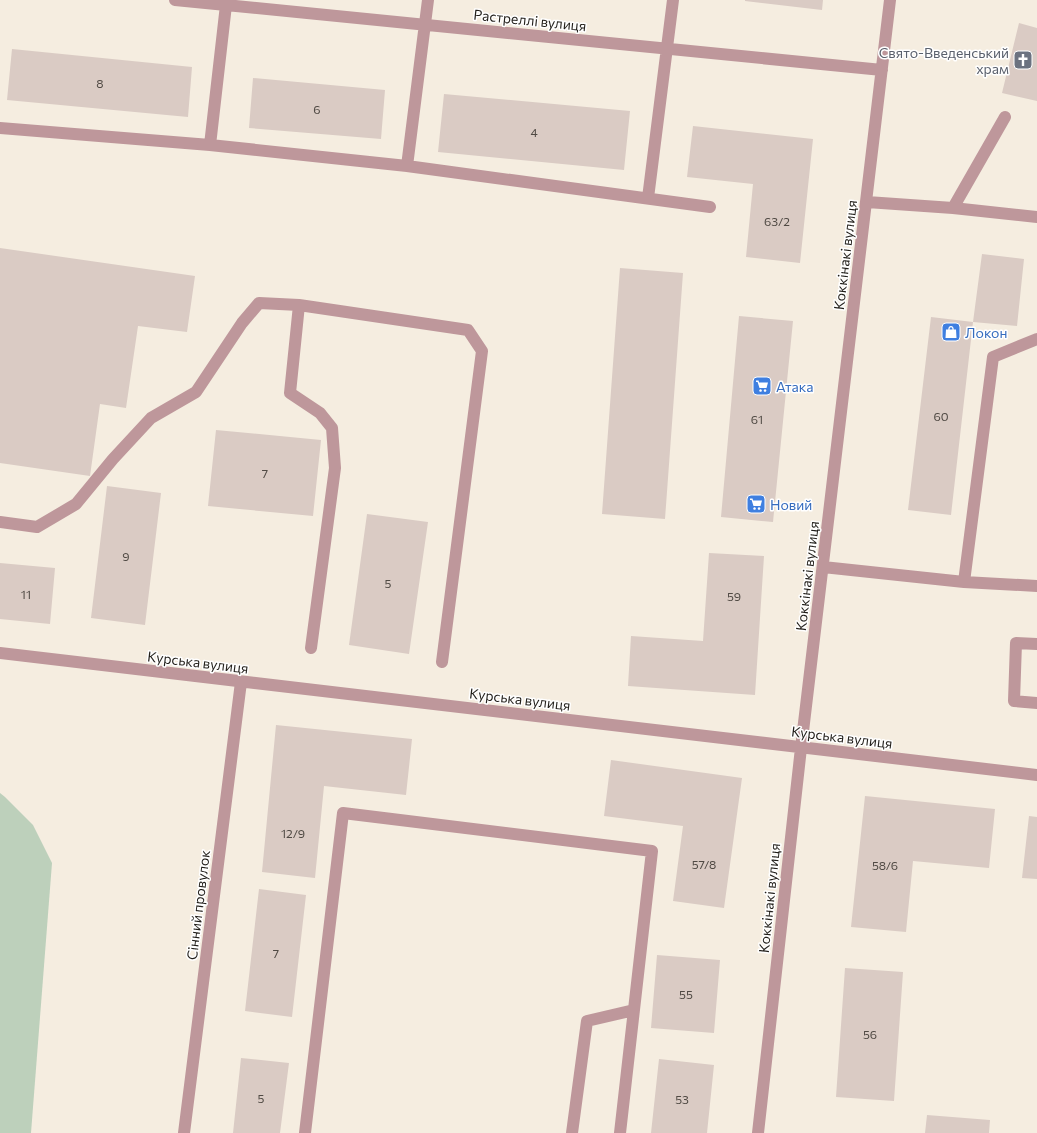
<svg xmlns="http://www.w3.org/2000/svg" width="1037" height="1133" font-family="Commissioner,sans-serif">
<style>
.green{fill:#bdd0bb}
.building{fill:#dacbc4}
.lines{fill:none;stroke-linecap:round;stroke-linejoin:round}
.minor{stroke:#be979b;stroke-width:12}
.labels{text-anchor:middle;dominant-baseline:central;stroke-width:3;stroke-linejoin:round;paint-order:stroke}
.number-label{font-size:12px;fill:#504a44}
.street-label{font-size:14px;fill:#221f1a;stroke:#fff}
.worship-label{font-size:14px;fill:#5b616d;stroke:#fff;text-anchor:end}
.shop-label{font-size:14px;fill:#366cbe;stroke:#fff;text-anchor:start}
</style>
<rect width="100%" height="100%" fill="#f5ede0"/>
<path class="green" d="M0,793L5,797L33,825L52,863L31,1133H0Z"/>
<path class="building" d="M745,0H823L822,10L745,1Z
M1019,23L1037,28V101L1002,93Z
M12,49L192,67L188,117L7,100Z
M253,78L385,90L381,139L249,128Z
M444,94L630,111L624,170L438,152Z
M693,126L813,139L800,263L746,257L753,184L687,177Z
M0,248L195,276L187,332L138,326L126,408L100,404L90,476L0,463Z
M982,254L1024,259L1017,326L973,322L951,515L908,510L931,317L973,322Z
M620,268L683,273L665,519L602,514Z
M739,316L793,321L773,522L721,517Z
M216,430L321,440L313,516L208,506Z
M107,486L161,493L145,625L91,618Z
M367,514L428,522L409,654L349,645Z
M709,553L764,556L755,695L628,686L631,636L703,641Z
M0,563L55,568L50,624L0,619Z
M276,725L412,739L406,795L324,786L315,878L262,872Z
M611,760L742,778L724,908L673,901L683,826L604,816Z
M865,796L995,809L989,868L913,861L906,932L851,927Z
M1029,816L1037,817V879L1022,878Z
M259,889L306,895L292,1017L245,1011Z
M657,955L720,960L714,1033L651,1028Z
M845,968L903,972L894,1101L836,1097Z
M241,1058L289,1063L280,1133H233Z
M659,1059L714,1065L707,1133H651Z
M927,1115L990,1120L989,1133H925Z"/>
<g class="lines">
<path class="minor" d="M175,0L882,70
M0,128L210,145L407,166L710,207
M210,145L226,5
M407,166L428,0
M648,198L673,0
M867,202L953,208L1005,117
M953,208L1037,217
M299,305L290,393L320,413L332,428L335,468L311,648
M0,522L37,527L76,504L113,459L151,418L196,392L242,323L259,303L299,305L468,330L482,351L442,662
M823,567L964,582L1037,586
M964,582L993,357L1037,339
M1037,644L1016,643L1014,701L1037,703
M0,653L1037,775
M184,1133L241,682
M305,1133L343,813L652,851L620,1133
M572,1133L587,1021L634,1010
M758,1133L801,748L890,0"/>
</g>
<defs>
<g id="church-square" transform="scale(1)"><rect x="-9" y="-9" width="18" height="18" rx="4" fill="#6b7280" stroke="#fff"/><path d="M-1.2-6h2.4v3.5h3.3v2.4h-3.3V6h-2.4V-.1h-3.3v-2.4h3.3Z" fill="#fff"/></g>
<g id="shop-square" transform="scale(1)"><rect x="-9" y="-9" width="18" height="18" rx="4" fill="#3f7fe0" stroke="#fff"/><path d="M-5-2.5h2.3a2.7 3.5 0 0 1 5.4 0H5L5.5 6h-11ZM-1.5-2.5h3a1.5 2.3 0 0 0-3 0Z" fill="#fff"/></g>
<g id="supermarket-square" transform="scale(1)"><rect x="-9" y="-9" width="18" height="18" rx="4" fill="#3f7fe0" stroke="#fff"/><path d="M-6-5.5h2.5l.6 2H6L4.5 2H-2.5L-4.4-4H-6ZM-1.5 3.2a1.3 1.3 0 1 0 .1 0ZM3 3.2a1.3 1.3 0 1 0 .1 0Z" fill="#fff"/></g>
</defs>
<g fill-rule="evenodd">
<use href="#church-square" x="1023" y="60"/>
<use href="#shop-square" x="951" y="332"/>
<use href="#supermarket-square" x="762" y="386"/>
<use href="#supermarket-square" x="756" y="504"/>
</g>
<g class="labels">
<g class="number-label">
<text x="100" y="83">8</text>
<text x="317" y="109">6</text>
<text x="534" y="132">4</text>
<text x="777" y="221">63/2</text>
<text x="941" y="416">60</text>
<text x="757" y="419">61</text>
<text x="265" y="473">7</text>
<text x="126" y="556">9</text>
<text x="388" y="583">5</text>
<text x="26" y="594">11</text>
<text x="734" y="596">59</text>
<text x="293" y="833">12/9</text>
<text x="704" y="864">57/8</text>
<text x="885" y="865">58/6</text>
<text x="276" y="953">7</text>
<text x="686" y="994">55</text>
<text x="870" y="1034">56</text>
<text x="261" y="1098">5</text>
<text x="682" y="1099">53</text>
</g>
<g class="street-label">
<text transform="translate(530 20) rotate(6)">Растреллі вулиця</text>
<text transform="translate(845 255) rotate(-83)">Коккінакі вулиця</text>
<text transform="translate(807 576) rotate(-83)">Коккінакі вулиця</text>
<text transform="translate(198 662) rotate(7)">Курська вулиця</text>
<text transform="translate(520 699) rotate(7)">Курська вулиця</text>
<text transform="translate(842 737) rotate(7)">Курська вулиця</text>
<text transform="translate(769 898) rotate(-84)">Коккінакі вулиця</text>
<text transform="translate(198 905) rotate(-83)">Сінний провулок</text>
</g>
<g class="worship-label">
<text x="1009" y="52">Свято-Введенський<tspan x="1009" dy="16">храм</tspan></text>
</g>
<g class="shop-label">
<text x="965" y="332">Локон</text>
<text x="776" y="386">Атака</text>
<text x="770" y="504">Новий</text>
</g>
</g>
</svg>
